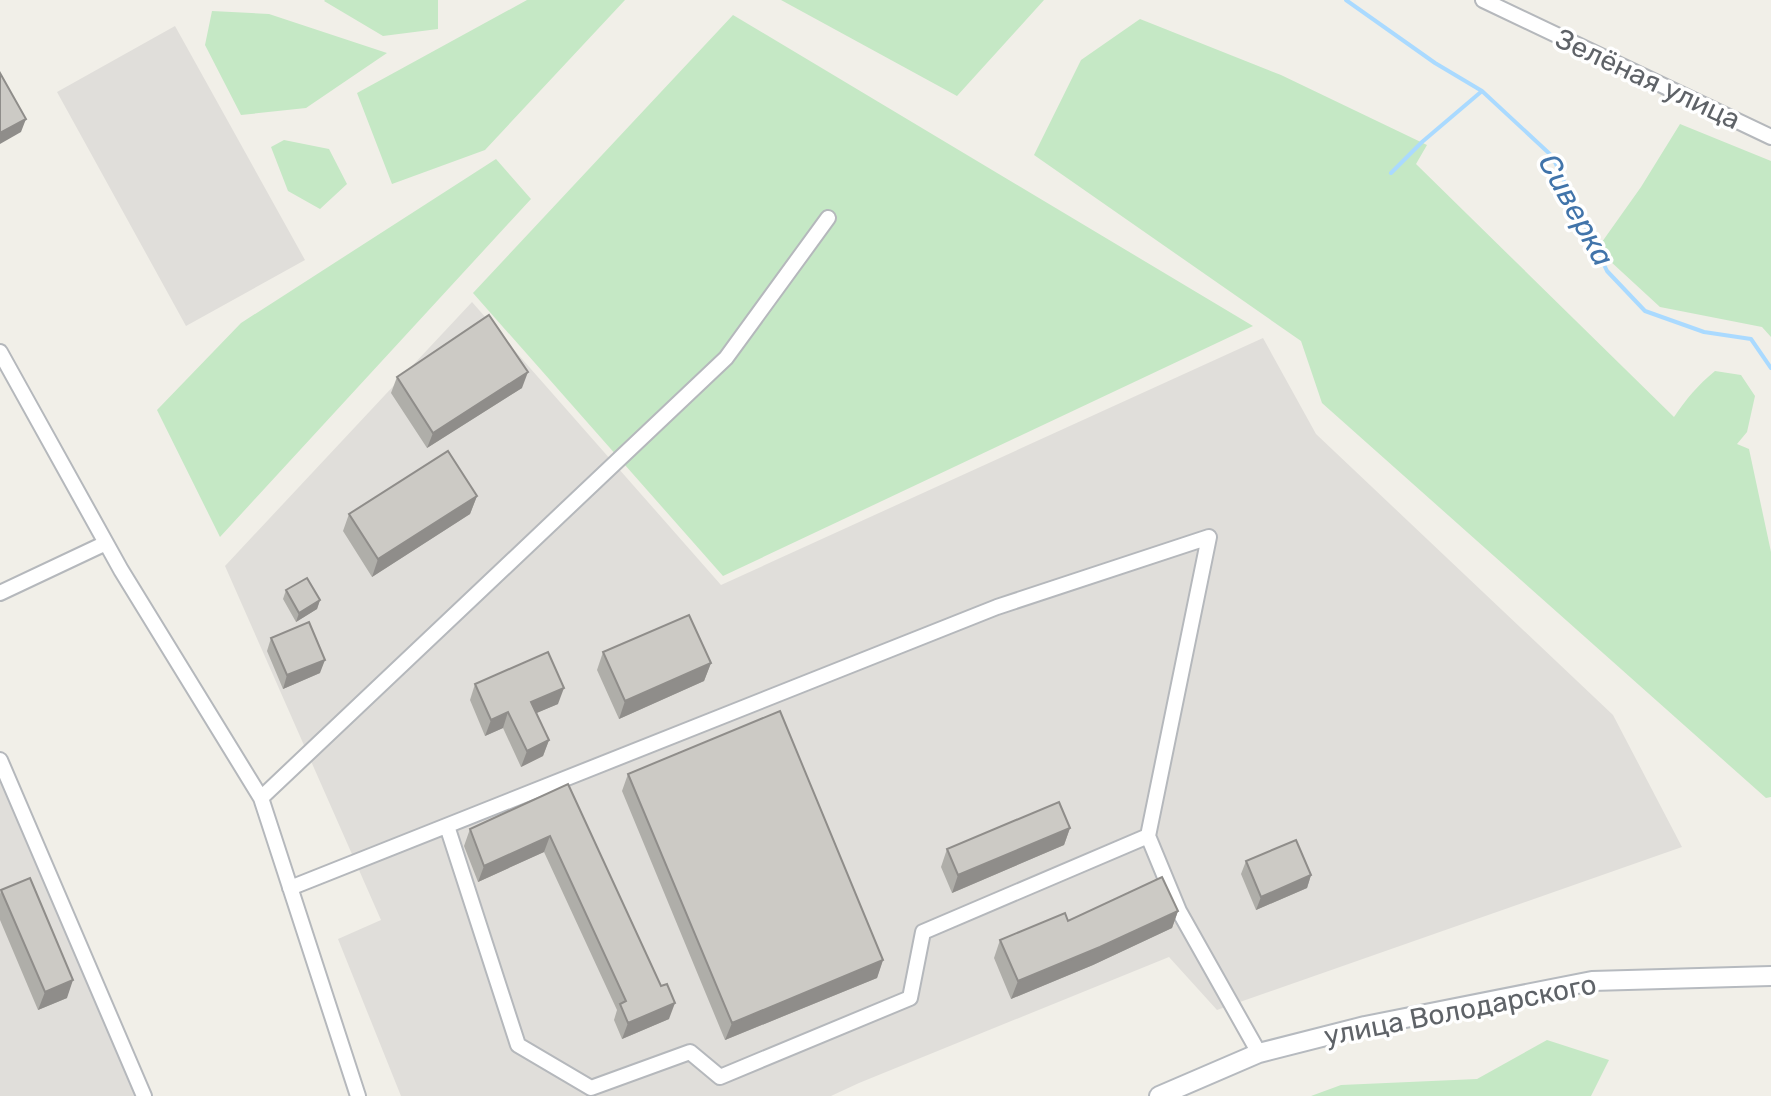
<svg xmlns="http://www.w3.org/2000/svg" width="1771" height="1096" font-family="Rubik,sans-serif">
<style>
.industrial{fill:#e0deda}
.green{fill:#c5e8c5}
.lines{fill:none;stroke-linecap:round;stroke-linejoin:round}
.stream{stroke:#aadaff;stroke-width:4}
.minor-casing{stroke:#b5b8bc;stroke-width:18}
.secondary-casing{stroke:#b6babf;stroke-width:22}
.minor{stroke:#fff;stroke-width:14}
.secondary{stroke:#fff;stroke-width:18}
.wall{fill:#afaea9}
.shaded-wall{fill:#8f8d8a}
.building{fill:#cccac5;stroke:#8f8d8a;stroke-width:2}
.labels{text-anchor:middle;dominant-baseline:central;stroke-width:7;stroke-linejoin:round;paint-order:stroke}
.street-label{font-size:28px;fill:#5f6368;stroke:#fff}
.water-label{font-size:30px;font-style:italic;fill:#4174aa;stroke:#fff}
</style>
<rect width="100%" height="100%" fill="#f1efe8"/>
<path class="industrial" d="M175,26L305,260L186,326L57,92Z
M472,302L721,585L1263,338L1316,434L1613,715L1682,847L1217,1010L1169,957L859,1083L831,1096H401L338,939L381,920L225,566Z
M0,761L144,1096H0Z"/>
<path class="green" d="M325,0H438V29L383,36L324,1Z
M527,0H625L485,150L392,184L357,93Z
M781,0H1044L957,96Z
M212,11L269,14L387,53L306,108L241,115L205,45Z
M733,15L1253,326L723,576L473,293Z
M1140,19L1281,75L1427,145L1416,164L1674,417C1687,398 1697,386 1715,371L1741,375L1755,396L1747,432L1737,444L1749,449L1771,552V797L1766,798L1322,403L1301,341L1034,155L1081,60Z
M1680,124L1771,161V337L1762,327L1660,307L1597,249L1641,187Z
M284,140L329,149L347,184L320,209L288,191L271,147Z
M496,159L531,199L220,537L157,410L241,323Z
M1547,1040L1609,1060L1591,1096H1311L1341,1085L1477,1079Z"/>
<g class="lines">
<path class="stream" d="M1346,0L1435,63L1482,91L1552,156L1607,271L1645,311L1704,332L1751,339L1771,368
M1391,173L1422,142L1482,91"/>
<g class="minor-casing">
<path id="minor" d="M1483,0L1771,137
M0,352L121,570L261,798L358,1096
M0,593L106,543
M0,760L144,1096
M261,798L726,358L828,218
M447,826L518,1045L591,1088L690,1052L720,1077L910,998L923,932L1148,836
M290,888L997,607L1209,537L1148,836L1179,911L1259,1053"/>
</g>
<g class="secondary-casing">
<path id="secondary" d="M1159,1096L1259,1053L1365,1026L1592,981L1771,976"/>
</g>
<use href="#minor" class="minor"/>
<use href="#secondary" class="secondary"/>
</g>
<path class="wall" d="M397,377L522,388L427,448L391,393Z
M477,496L470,514L372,577L343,531L349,514Z
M286,590L320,600L317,609L296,622L283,599Z
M271,638L320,673L283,689L267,651Z
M603,652L711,663L704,681L619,719L597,670Z
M475,684L558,704L536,713L549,740L543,756L521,767L503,728L485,736L470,700Z
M628,774L883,960L877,978L725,1040L622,791Z
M568,784L669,1019L622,1039L614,1020L617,1010L544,852L478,882L464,846L470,829Z
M1070,828L1064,845L952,893L941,867L947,849Z
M1246,861L1311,875L1307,888L1256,910L1241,874Z
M1,890L67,998L38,1010L0,920V894Z
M1178,911L1172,928L1093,965L1011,999L994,958L1000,940L1068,921Z"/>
<path class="shaded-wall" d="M26,119L21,132L0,144V133Z
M528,372L522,388L427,448L433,433Z
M477,496L470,514L372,577L378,559Z
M320,600L317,609L296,622L299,613Z
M325,660L320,673L283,689L287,675Z
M711,663L704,681L619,719L625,701Z
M564,688L558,704L525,718L531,702Z
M508,712L503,728L485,736L491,720Z
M549,740L543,756L521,767L527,751Z
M1070,828L1064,845L952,893L958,875Z
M550,836L544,852L478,882L484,866Z
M1311,875L1307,888L1256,910L1261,897Z
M1178,911L1172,928L1093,965L1011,999L1018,981Z
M883,960L877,978L725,1040L732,1023Z
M73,980L67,998L38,1010L45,992Z
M675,1003L669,1019L622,1039L628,1023Z"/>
<path class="building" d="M0,73L26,119L0,133Z
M489,315L528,372L433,433L397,377Z
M448,451L477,496L378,559L349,514Z
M307,578L320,600L299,613L286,590Z
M689,615L711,663L625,701L603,652Z
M309,622L325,660L287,675L271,638Z
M548,652L564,688L531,702L549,740L527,751L508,712L491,720L475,684Z
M780,711L883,960L732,1023L628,774Z
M568,784L661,986L667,984L675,1003L628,1023L620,1004L626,1001L550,836L484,866L470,829Z
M1059,802L1070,828L958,875L947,849Z
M1296,840L1311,875L1261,897L1246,861Z
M1162,877L1178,911L1100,947L1018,981L1000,940L1065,913L1068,921Z
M30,878L73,980L45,992L1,890Z"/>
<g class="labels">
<g class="street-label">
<text transform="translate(1648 79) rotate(25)">Зелёная улица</text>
<text transform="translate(1460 1010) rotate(-11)">улица Володарского</text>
</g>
<g class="water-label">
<text transform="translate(1576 210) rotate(61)">Сиверка</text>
</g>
</g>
</svg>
